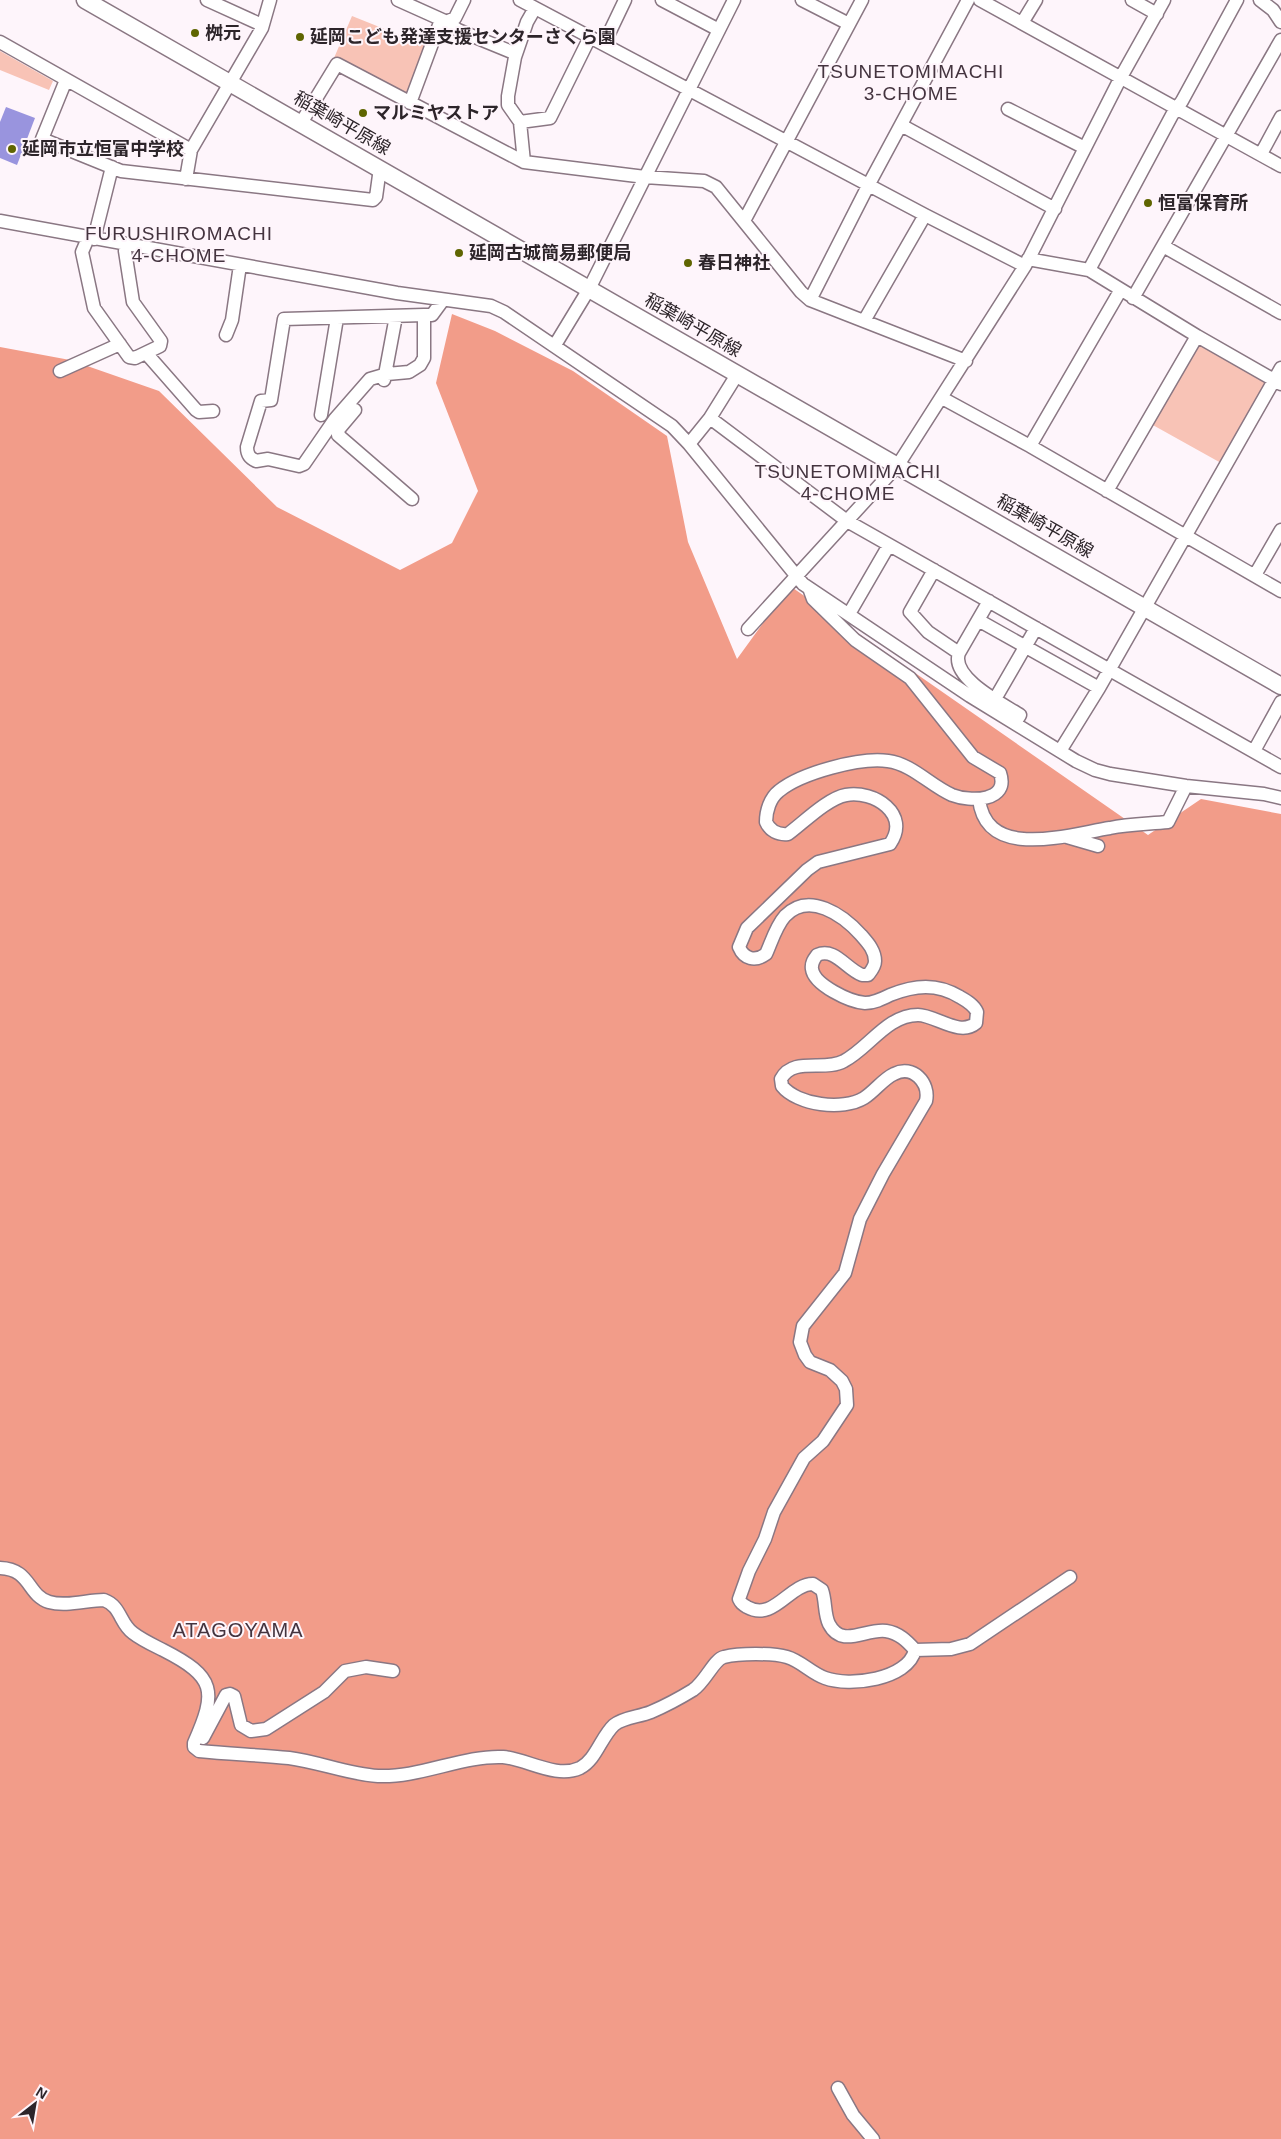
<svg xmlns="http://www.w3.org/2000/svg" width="1281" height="2139" font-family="Arial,'Noto Sans JP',sans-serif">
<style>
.green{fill:#f8c3b6}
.forest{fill:#f29c89}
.water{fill:#9994de}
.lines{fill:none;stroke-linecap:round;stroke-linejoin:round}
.minor-casing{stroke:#8a7783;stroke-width:15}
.major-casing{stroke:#8a7783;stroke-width:19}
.minor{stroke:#fff;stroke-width:12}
.major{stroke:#fff;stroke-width:16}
.poi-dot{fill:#5f6501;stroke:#fef5fb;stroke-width:2}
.labels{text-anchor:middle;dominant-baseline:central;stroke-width:4;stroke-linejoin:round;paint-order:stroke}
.poi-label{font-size:18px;font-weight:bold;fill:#2d252a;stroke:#fef5fb;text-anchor:start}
.street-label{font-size:18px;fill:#2d252a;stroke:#fef5fb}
.neighbourhood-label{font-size:19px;letter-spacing:1px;fill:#44343f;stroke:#fef5fb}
.quarter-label{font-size:20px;letter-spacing:1px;fill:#44343f;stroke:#fef5fb}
</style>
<rect width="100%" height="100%" fill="#fef5fb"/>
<path class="green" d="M352,16L427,46L407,96L334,58Z
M0,51L53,81L49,90L0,70Z
M1201,343L1265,380L1266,384L1221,463L1151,424L1197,344Z"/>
<path class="forest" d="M452,314L495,331L573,371L667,436L688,542L737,659L790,586L1148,835L1201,799L1281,814V2139H0V347L70,360L159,391L277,507L400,570L452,543L478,491L436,383Z"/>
<path class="water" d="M6,107L35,118L17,165L0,158V122Z"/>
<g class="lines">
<g class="minor-casing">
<path id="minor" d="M207,0L262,25
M398,0L447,22L458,30L514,53L515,57L508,96V105L520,122L524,162
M520,0L925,215L1025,266
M662,0L719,30
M802,0L849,24
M980,0L1281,166
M1132,0L1157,14
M1260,0L1273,10L1281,22
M1022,23L1036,0
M0,42L191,150
M604,44L625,0
M515,57L527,22L535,8
M66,80L42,139L121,171L373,200L376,197L380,168
M410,103L439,25L455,18L464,0
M1008,109L1085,148
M520,122L550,118L590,37
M301,123L337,64L524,162L645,177L704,181L716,187L801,292L810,300L966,361
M901,125L1055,209
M1261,154L1281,117
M186,179L191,150L262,28L270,0
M0,221L397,293L491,306L504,312L672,426L689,444L803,584L970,696L1076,761L1095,770L1110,774L1186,786L1264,794L1281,798
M744,221L862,0
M88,238L82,252L94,308L129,357L135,358L160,346L161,341L133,302L125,251L126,244
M94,239L112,167
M1163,246L1281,313
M1028,259L1089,270L1197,336L1281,384
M1089,270L1172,115L1182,101L1237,0
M1133,298L1281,40
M810,300L869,184L968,0
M424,315L284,319L271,400L261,401L247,447C247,455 250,458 256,461L268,459L299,466L304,464L335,419L370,379L387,374L409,372L420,365L424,358V315H432L443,300
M864,321L925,215
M226,335L232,320L240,265
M555,345L589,289L734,0
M146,353L196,410L199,412L213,411
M60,371L120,344
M384,380L396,316
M942,398L1030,446L1281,591
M355,410L339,429L338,435L412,499
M321,415L337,318
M710,418L847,521L1281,767
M689,444L710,418L738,373
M1030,446L1120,291
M1107,491L1197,336
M934,570L910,612L928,632L959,653L989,601
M1255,575L1281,530
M849,614L889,545
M978,620L1099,688
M748,629L898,465L1025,266L1121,77L1164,0
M959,653C950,678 1003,704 1020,715L1015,723
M995,699L1036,628
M1060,751L1099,688L1281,368
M1254,751L1281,702
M979,799C986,862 1070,834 1110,828C1129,824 1148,824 1168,822L1186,786
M1067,837L1098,846
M0,1568C31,1569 27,1595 49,1602C66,1607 87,1600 104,1600C121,1606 120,1624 133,1633C142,1640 153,1645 163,1650C216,1677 217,1691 194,1743V1747L199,1751C229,1754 259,1755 289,1758C319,1762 348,1774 378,1776C419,1778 464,1755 503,1757C527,1759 556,1779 580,1768C596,1760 601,1737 614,1725C624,1717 639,1717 651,1712C665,1706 680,1698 693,1690C706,1681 714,1659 724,1657C739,1653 773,1653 787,1657C801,1661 811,1673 825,1678C849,1687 908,1680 915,1650C907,1641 899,1633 886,1631C866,1628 842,1649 829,1624C824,1614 826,1601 822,1590L813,1584C789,1584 774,1622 747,1607C742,1604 741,1603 739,1599L749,1571L765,1539L774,1512L804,1458L823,1441L847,1405L846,1389L842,1381L830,1370L810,1362L805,1355L800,1342L803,1326L845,1273L860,1219L883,1174L926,1101C930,1083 913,1064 894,1074C883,1079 875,1091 864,1098C843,1111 797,1105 782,1086L781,1079C793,1056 825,1072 844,1061C869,1048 887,1015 918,1015C935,1015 960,1037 976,1023L977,1012C974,1005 967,1001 960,997C937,983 915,985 890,995C882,999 874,1003 865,1003C850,1002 814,985 812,969C811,963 814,959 817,955C835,947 846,969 862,975H868C871,971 875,967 875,961C875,950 867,942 861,935C843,915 809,891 785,916C776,926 771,943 766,954C755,962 744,959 739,947L747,928L807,870L818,862L890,844C911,814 874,790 846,795C828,798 803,823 788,834C778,835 770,831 766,822C766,811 770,798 779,791C801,773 860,757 888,761C912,764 931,786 952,795C970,802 1010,802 1000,773L973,757L910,678L855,640L813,599L809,588
M915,1650L951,1649L970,1644L1070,1577
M203,1738L226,1695L230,1694L234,1696L241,1725L251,1731L266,1729L324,1692L345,1671L366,1667L393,1671
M838,2088L853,2115L873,2139"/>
</g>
<g class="major-casing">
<path id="major" d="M85,0L1281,686"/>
</g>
<use href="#minor" class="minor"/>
<use href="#major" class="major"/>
</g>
<g class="poi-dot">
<circle cx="195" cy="33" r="5"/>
<circle cx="300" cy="37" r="5"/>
<circle cx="363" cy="113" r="5"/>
<circle cx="12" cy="149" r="5"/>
<circle cx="1148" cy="203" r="5"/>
<circle cx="459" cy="253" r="5"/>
<circle cx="688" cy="263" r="5"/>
</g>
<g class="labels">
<g class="poi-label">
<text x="205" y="33">桝元</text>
<text x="310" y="37">延岡こども発達支援センターさくら園</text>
<text x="373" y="113">マルミヤストア</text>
<text x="22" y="149">延岡市立恒富中学校</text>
<text x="1158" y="203">恒富保育所</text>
<text x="469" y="253">延岡古城簡易郵便局</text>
<text x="698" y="263">春日神社</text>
</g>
<g class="street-label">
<text transform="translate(342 123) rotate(30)">稲葉崎平原線</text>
<text transform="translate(693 325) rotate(30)">稲葉崎平原線</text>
<text transform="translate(1045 526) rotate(30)">稲葉崎平原線</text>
</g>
<g class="neighbourhood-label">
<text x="911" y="71">TSUNETOMIMACHI<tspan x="911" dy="22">3-CHOME</tspan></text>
<text x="179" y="233">FURUSHIROMACHI<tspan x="179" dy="22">4-CHOME</tspan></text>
<text x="848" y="471">TSUNETOMIMACHI<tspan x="848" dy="22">4-CHOME</tspan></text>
</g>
<g class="quarter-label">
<text x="238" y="1630">ATAGOYAMA</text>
</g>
</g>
<g transform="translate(35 2104) rotate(31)" stroke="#fef5fb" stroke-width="4" paint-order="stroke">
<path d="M0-4L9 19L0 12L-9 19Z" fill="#2d252a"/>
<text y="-8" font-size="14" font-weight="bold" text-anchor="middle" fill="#2d252a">N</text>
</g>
</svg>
